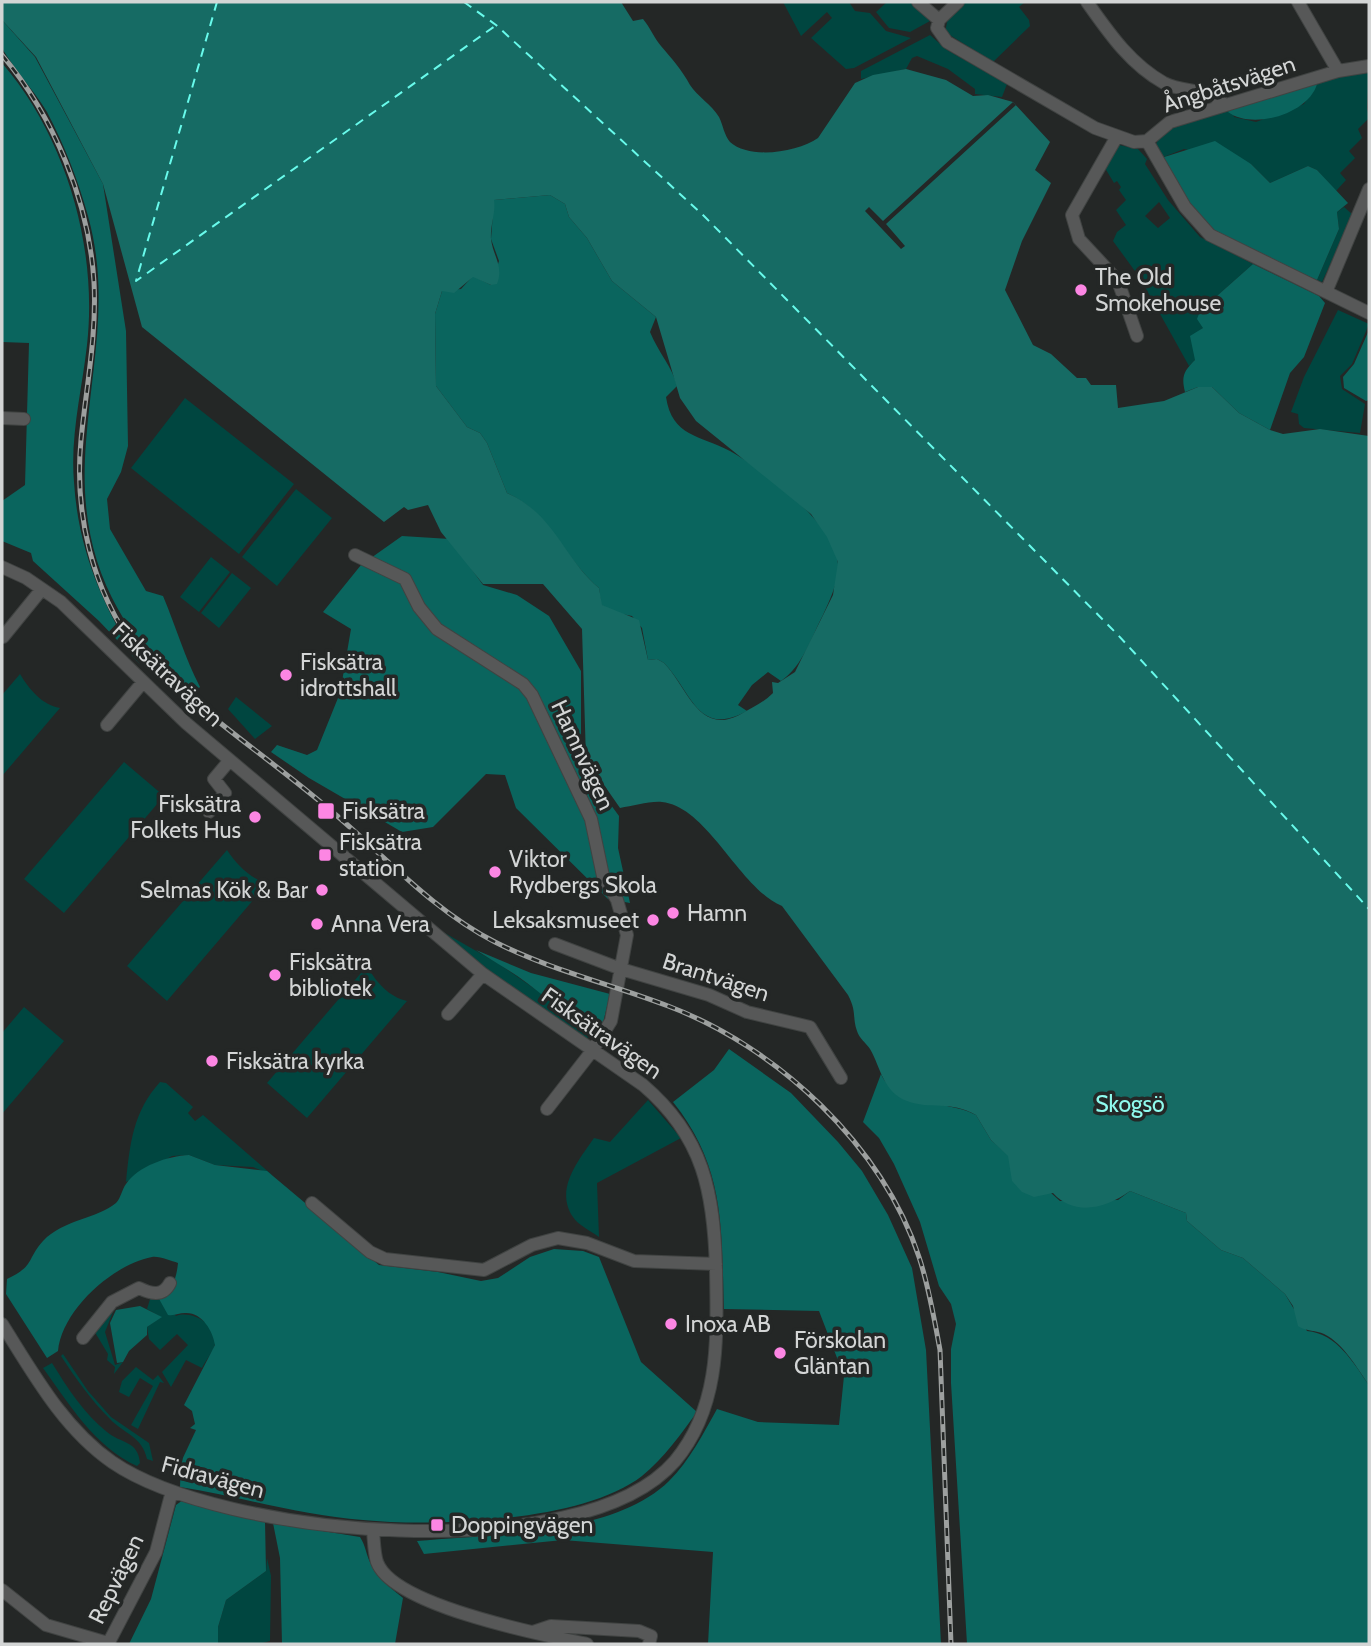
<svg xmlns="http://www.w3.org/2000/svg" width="1371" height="1646" font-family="Cabin,sans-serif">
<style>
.green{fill:#004640;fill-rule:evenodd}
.forest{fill:#0a655e}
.water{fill:#166b64;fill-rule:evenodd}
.pier{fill:#242726}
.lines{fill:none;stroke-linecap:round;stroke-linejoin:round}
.ferry{stroke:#68faeb;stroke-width:2;stroke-dasharray:9 7;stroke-linecap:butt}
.minor-casing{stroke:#404342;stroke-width:14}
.minor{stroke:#575858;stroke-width:12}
.rail-casing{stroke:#9da09f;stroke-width:5}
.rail{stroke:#242726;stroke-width:2.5;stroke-dasharray:8;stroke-linecap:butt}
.poi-dot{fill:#fc86e3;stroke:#242726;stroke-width:2.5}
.labels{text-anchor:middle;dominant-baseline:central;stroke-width:7;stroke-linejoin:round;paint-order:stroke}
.street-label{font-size:23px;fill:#d3d5d5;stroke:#242726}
.poi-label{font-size:23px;fill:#d3d5d5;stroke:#242726;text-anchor:start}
.park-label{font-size:23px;fill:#8ffbee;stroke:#242726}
</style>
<rect width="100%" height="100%" fill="#242726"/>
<path class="green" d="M783,2H849L855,11L870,13L886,31L911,38L854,68L846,69L811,38L832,18L827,12L801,36Z
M887,2H911L930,21L910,32L889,28L876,12Z
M964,2H1025L1019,7L1029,20L1030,26L993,62L945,32L948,18Z
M930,35L947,50L1007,84L1002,97L975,94V89L948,69L917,56L912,58L906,69L861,79V71Z
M1369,71L1367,108L1369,118L1358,129L1362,138L1349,151L1355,158L1340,173L1346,180L1336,191L1317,170L1308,166L1270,183L1251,164L1184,149L1161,158L1156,144L1163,131L1231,108L1234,117L1256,122L1304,104L1318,80Z
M1119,145L1138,149L1147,159L1145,164L1168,200L1200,237L1253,264L1200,311L1204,327L1195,335V360L1189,366L1140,278L1113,241L1117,232L1126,225L1116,210L1126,200L1119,190L1121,187L1117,181L1114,183L1105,168ZM1159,202L1170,218L1158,228L1145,216Z
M1344,207L1353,215L1322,282L1317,280L1339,229L1337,212Z
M1338,310L1369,324L1352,364L1340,376L1342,389L1365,404L1360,433L1304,428L1299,424L1298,414L1291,412L1304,377Z
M185,398L294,484L239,554L131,468Z
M296,489L332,518L277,586L242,557Z
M211,557L230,572L199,612L180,597Z
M232,573L251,588L219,628L201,613Z
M20,674C29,689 42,705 60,708L2,776V695Z
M236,697L272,726L255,739L228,709Z
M124,762L164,796L64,913L24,879Z
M227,850C236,864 250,878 267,884L167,1001L127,966Z
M443,932L499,964L585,1024L602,1027L597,1036L581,1039L490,972Z
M367,966C376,982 389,997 407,1001L307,1118L267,1083Z
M24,1007L64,1041L2,1114V1033Z
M160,1082L166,1083L193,1107L188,1113L195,1121L203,1115L272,1175L253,1167L215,1165L189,1155L172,1156L126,1182C130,1143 133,1112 160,1082Z
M648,1100L681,1138L597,1183L599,1237C591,1231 578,1225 573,1217C554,1189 579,1160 594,1138L610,1142Z
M151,1296L158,1297L176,1316C191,1310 218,1324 215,1344C214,1351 205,1361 202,1368L186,1360L171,1387L162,1372L188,1345L177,1334L160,1350L149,1339L147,1327L161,1317L147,1309Z
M113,1312L105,1332L115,1365L123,1362L114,1374L115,1367L107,1360L108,1354L93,1329Z
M63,1354L88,1391L111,1417L149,1443L153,1461L147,1459C142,1436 124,1434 110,1419C91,1400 76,1379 61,1356Z
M52,1363C67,1387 84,1414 107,1432C121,1444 138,1440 140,1463L137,1466C95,1447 69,1404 43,1368Z
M136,1367L153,1380L158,1375L164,1383L160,1382L138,1429L131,1425L153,1386L140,1378L129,1397L119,1392L122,1381Z
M267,1558L271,1576L270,1641L259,1644H218V1627L226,1600L266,1571Z"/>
<path class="forest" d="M2,20L35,57L103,184L126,331L128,446L121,472L107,499L110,529L146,591L163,596C176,627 185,658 200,687L188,698C112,621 77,553 86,442C92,363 110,295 88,216C78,180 64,144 47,112C39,97 4,56 2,47C0,39 2,28 2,20Z
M2,63C66,137 98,248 87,345C82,390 70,436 74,482C78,549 103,608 140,664L99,621L33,561L31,553L2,541V501L25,485L29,343L2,342Z
M1318,80C1313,113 1253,131 1228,112L1231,108Z
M1215,141L1251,164L1270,183L1308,166L1317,170L1348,203L1337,212L1339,229L1317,280L1221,238L1195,217L1161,158Z
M550,195L565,204L569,217L587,238L612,281L656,317L650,332C658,352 673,368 677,386L666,397C672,437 700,435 730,451C762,469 837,525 838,564C839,582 830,599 823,615C811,638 803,666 781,681L768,672L752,685L738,705L747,711C697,738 693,693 664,663L657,659L648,660L642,628L632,616L617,613L601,605L599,588C565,560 550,512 507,493L487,443L480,433L467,427L436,386L435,314L442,291L461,289L473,276L491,285L499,261L491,239L494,200Z
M1253,264L1319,296L1325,303L1304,357L1290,373L1270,430L1239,413L1212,387H1198L1185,392C1181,376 1184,371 1195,360L1190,336L1203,328L1197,319L1200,311Z
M1369,330V400L1366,401L1344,388L1343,377L1354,364Z
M402,536L450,539L483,585L517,595L549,616L581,671V764L619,816L618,848L630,903L608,899L516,808L505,775L486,774L433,827L402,832L309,778L271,752L277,745L307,755L317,750L340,693L351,629L323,612L361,565Z
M476,950L531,973L610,994L602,1027C571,1021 551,1001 527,983C511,971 493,961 476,950Z
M729,1049L791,1093L838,1142L862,1171L888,1215L912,1268L926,1350L941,1644H708L713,1552L563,1540L424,1554L417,1541C492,1534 613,1536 669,1481C690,1460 703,1434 717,1409L758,1422L839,1425L844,1376L819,1311L724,1309C721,1229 726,1168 673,1102L714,1070Z
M881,1074C895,1107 949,1100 976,1115L991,1140L1060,1201L1118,1200L1130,1191L1186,1213L1187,1221L1221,1250L1243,1258L1285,1294L1307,1331C1337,1334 1352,1361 1369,1385V1644H967L951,1383V1349L956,1324L951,1304L939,1286L920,1222L894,1164L879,1138L863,1122Z
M189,1155L215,1165L267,1171L379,1265L438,1272L481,1281L498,1278L530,1257L554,1249L583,1251L599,1257L641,1362L697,1412C681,1434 664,1458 642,1476C583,1522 435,1527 363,1520C301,1515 241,1497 180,1487L181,1462L196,1430L190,1428L195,1424L192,1411L184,1405L215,1345C213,1331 202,1312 185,1313C179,1313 175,1316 168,1315L158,1297C173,1288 176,1281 178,1263C171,1261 160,1256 152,1257C112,1265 62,1310 58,1351L47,1358L6,1294L7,1279C35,1266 26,1260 43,1241C64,1219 97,1219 116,1203C121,1198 122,1189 126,1184C138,1166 168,1156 189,1155Z
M140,1306L162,1317L147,1327V1335L129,1351L123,1362L117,1363L110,1323L116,1310Z
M183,1500L265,1521L266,1571L226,1600L218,1627V1644H129L151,1599L176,1505Z
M273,1523L360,1537C366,1546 366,1555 371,1564C377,1579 391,1588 403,1598L395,1644H282L280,1558Z"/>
<path class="water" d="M2,2H621L633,21L643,19C650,27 654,38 661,46C672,59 682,70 690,85C697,96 712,105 719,117C723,125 724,135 730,142C750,160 798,152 818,138L855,83L873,75L906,69L946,80L973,96L988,95L1013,102L1050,142L1035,170L1051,183L1022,241L1005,290L1033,345L1051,354L1077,378H1086L1091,385H1116L1118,408L1164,401L1198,387H1212L1239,413L1270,430L1283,434L1320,429L1369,436V1385C1357,1368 1344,1344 1324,1334C1316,1330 1307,1332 1298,1326L1293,1306L1285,1294L1243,1258L1221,1250L1187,1221L1186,1213L1130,1191C1106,1208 1075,1217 1053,1193L1034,1197L1022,1192L1012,1181L1008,1156L991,1140L976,1115C950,1100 930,1110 907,1101C883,1092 881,1068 870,1049C866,1043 859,1038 857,1031C852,1017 857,1012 848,995L782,906C739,888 708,807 662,802C649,801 633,806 620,808L586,759L582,629L543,584H483L441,532L428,505L408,510L404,507L384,522L142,327L103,184L36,57L2,20ZM550,195L565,204L569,217L587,238L612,281L656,317L680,398L696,421L811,514L827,537L838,562L833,595L795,672L778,683L772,682L773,693C763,703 753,707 741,714C699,737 688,688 664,663L657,659L648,660L639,620L602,605L599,588C564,559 554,513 507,493L487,443L480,433L467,427L436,386L435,314L442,291L454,293L473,277L491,285L497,284C504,266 493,256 491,239C490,226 496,212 494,200Z"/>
<path class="pier" d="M1013,102L1016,105L886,224L905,246L901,249L865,211L869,207L883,221Z"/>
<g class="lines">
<path class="ferry" d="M217,2L136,281L495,26
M464,2L496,25L704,216L1118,635L1369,909"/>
<g class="minor-casing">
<path id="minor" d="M918,2L939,20
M1087,2C1109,33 1130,64 1164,83C1183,93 1211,88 1224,105
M1298,2L1338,71
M939,20L937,28L947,42L1095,128L1134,142L1147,141L1170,122L1338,71L1369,66
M939,20L958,2
M1116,138L1072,215L1079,239L1118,281L1137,336
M1147,141L1185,207L1210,235L1369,313
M1326,292L1369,189
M2,418L24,419
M355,555L405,579L419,607L437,629L523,684L532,695L591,819L603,876L617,900L627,935L611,1021L592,1051L547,1109
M2,567L26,578L61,602L186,723L483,974L643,1085C704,1137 714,1193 716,1270C717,1337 721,1406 675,1461C581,1570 221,1537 112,1462C63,1428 33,1373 2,1324
M3,637L42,589
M107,725L143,682
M209,812L225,793L214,779L230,760
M555,944L621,969L709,995L747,1012L810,1027L841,1078
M448,1014L483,974
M312,1203L370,1252L385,1259L484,1270L532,1245L558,1238L587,1243L634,1261L716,1264
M83,1338L112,1302L139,1288C151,1294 163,1297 170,1283
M373,1531C374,1540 374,1553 377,1562C393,1606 543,1635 587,1644
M2,1590L46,1625L108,1643
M533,1632L551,1626L639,1631L651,1636L649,1644
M108,1644L156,1552L172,1491"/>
</g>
<use href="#minor" class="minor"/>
<g class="rail-casing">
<path id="rail" d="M2,55C54,117 89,201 94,282C97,335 86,388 81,440C74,513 92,591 137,650
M131,643C191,707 263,753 329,809C383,854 432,910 495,942C550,970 611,984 668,1006C777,1047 882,1145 919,1257C929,1287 934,1318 940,1350L951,1644"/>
</g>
<use href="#rail" class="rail"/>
</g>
<g class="poi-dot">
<circle cx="1081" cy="290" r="7"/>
<circle cx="286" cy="675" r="7"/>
<rect x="317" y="802" width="18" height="18" rx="3.5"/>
<circle cx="255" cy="817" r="7"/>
<rect x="318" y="848" width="14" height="14" rx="3.5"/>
<circle cx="495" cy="872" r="7"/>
<circle cx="322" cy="890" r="7"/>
<circle cx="673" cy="913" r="7"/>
<circle cx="653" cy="920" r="7"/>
<circle cx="317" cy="924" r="7"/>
<circle cx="275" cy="975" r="7"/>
<circle cx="212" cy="1061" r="7"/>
<circle cx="671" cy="1324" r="7"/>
<circle cx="780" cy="1353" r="7"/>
<rect x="430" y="1518" width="14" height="14" rx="3.5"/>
</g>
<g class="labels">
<g class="street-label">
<text transform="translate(1229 84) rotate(-18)">Ångbåtsvägen</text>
<text transform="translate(168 674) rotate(43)">Fisksätravägen</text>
<text transform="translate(583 755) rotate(65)">Hamnvägen</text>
<text transform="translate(716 977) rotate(18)">Brantvägen</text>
<text transform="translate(602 1033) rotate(35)">Fisksätravägen</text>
<text transform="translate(213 1477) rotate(15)">Fidravägen</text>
<text transform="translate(116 1579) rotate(-64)">Repvägen</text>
</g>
<g class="poi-label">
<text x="1095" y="277">The Old<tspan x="1095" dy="26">Smokehouse</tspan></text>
<text x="300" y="662">Fisksätra<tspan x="300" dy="26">idrottshall</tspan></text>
<text x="241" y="804" text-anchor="end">Fisksätra<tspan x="241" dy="26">Folkets Hus</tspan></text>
<text x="342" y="811">Fisksätra</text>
<text x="339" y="842">Fisksätra<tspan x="339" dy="26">station</tspan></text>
<text x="509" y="859">Viktor<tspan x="509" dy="26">Rydbergs Skola</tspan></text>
<text x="308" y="890" text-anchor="end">Selmas Kök &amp; Bar</text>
<text x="687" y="913">Hamn</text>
<text x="639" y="920" text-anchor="end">Leksaksmuseet</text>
<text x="331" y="924">Anna Vera</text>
<text x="289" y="962">Fisksätra<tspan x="289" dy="26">bibliotek</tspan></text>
<text x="226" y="1061">Fisksätra kyrka</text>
<text x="685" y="1324">Inoxa AB</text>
<text x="794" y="1340">Förskolan<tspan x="794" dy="26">Gläntan</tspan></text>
<text x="451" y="1525">Doppingvägen</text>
</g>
<g class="park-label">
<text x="1130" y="1104">Skogsö</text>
</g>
</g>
<rect width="1371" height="1646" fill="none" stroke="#d3d5d5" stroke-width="7"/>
</svg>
